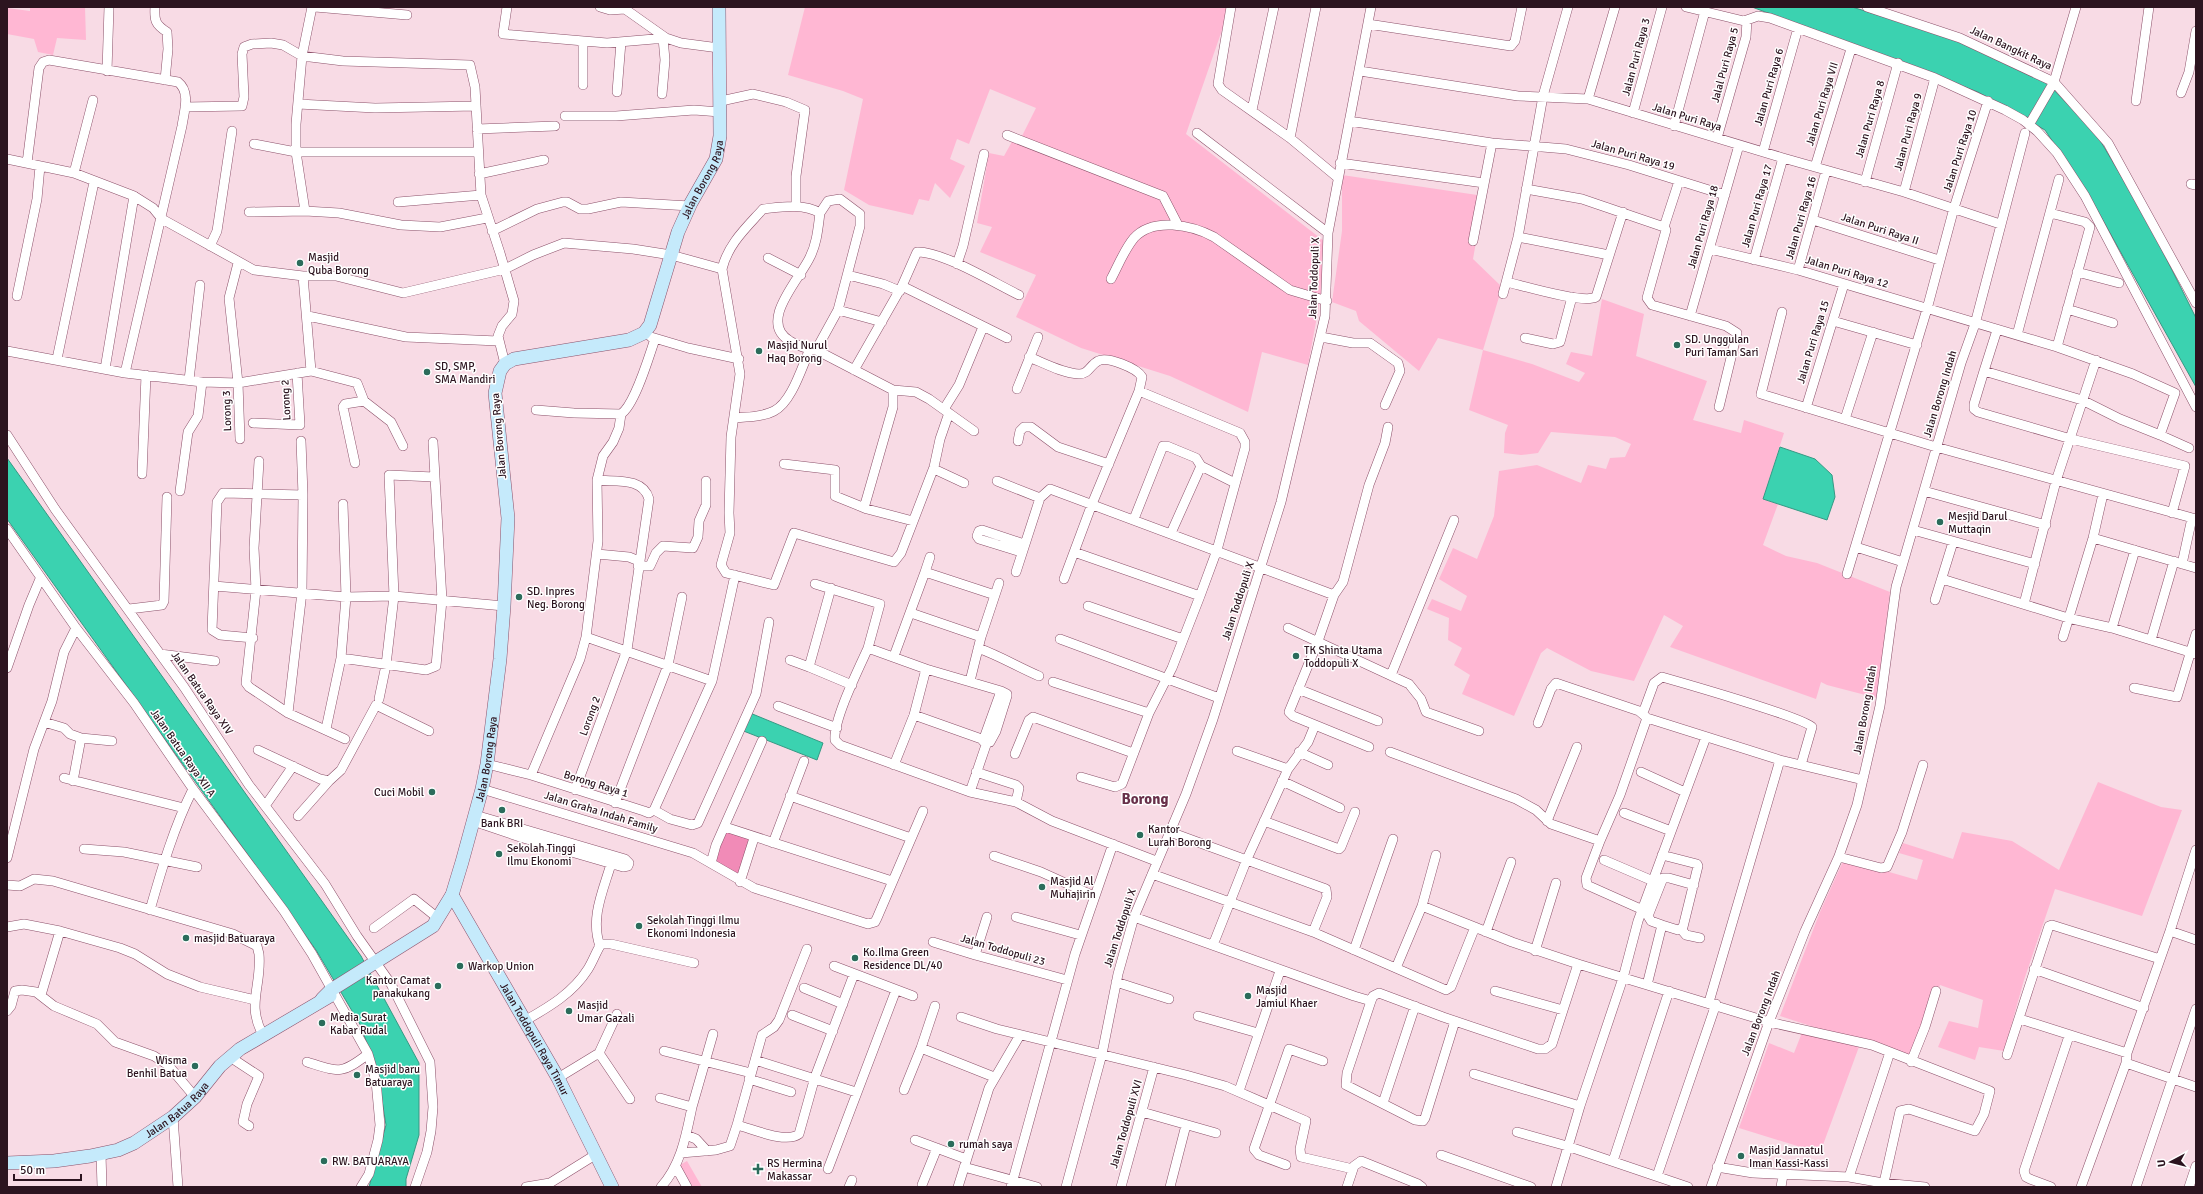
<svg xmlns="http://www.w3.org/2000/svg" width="2203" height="1194" font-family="Signika,sans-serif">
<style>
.green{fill:#ffb7d3}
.forest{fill:#f18bb7}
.water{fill:#3bd2b0;stroke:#369984}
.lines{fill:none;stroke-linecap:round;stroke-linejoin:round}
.minor-casing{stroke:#8c516a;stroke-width:10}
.secondary-casing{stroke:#8c516a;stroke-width:14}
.minor{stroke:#fff;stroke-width:9}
.secondary{stroke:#c5eafb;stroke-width:13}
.poi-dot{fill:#2b6c5b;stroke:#fff;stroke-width:1.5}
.labels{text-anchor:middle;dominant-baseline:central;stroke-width:3;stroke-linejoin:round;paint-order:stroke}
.street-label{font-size:11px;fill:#2c141f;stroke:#fff}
.poi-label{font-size:11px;fill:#2c141f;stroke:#fff;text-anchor:start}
.district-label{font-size:15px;font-weight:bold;fill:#672f49;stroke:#fff}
</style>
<rect width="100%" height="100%" fill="#f8dbe5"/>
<path class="green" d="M30,7H85L86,40L57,38L53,55L38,52L34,39L7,34V8L30,11Z
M805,7H1230L1186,134L1324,241L1321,295L1308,365L1262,352L1248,412L1170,376L1081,348L1016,317L1036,275L980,252L992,227L977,223L989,153L1004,156L1014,138L1022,136L1036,108L990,89L969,144L957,139L950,159L965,166L950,198L935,183L929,201L919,199L913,215L869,205L844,190L863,99L843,91L788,75Z
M1342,175L1484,196L1473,259L1502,287L1483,350L1532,364L1579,382L1585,373L1566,364L1571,352L1592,356L1602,299L1644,314L1636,356L1707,381L1693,420L1741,433L1744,420L1784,433L1763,499L1778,504L1763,545L1786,556L1817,563L1890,592L1877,698L1827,685L1821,682L1816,699L1670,647L1683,626L1664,615L1634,681L1591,671L1547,648L1541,653L1514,716L1462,694L1470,675L1454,665L1462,648L1448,640L1449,618L1427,609L1432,599L1461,611L1467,596L1439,579L1453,548L1477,559L1494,516L1499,471L1537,465L1581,483L1588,465L1606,469L1610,458L1625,457L1631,444L1615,437L1551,432L1538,453L1521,455L1504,453L1505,433L1508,425L1469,410L1483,350L1438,338L1419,371L1359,321L1356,311L1332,302L1342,231Z
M2098,782L2161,807L2182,810L2142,916L2055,889L2024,980L2004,1051L1979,1047L1975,1060L1938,1047L1949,1021L1978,1028L1983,1000L1940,985L1909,1056L1883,1044L1823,1030L1780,1016L1820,912L1844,859L1917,880L1923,860L1899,853L1903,843L1953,859L1962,832L2012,841L2059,870Z
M1803,1030L1860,1044L1820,1153L1739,1128L1769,1043L1794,1053Z
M687,1161L702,1187H690L692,1185L688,1180L686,1181L678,1166Z"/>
<path class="forest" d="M725,827L754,838L740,882L711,863Z"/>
<path class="water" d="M1752,7H1852L1992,50L2043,79L2095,132L2145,216L2196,318V387L2091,199L2045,130L1978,92Z
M1780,447L1815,459L1832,475L1835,497L1827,520L1763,499Z
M7,458L361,956L419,1063V1135L406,1179V1187H369L386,1125L378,1076L361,1026L316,950L7,519Z
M750,713L823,743L817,760L741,730Z"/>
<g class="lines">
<g class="minor-casing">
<path id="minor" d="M155,7C154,21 156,25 167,32L168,49L165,80
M315,7L407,15
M507,7L503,34L607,43L666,38
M600,7L610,10L625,9L666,38L681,43L719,48
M1231,7L1218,84L1222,90L1290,138L1337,177
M1686,7L1744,21L1758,16L1770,18L1935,78L2005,110L2023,120L2037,131L2057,153L2085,196L2196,407
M1867,7L1960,38L2054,82L2108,143L2196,303
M1368,24L1511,46L1515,41L1522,7
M107,71L109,7
M1360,71L1518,96L1588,99L1783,158L1904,192L2000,224
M583,85V41
M617,92L621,42
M2181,93L2189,72L2196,31
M662,94L665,60L663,38
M1588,99L1615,7
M721,101L753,94L786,102L805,110L796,176V206
M2136,101L2149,7
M298,104L375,108L476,106
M185,107L242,106L244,97L242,54L244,47L252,44L271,43L283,45L302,56L343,61L470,65L475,87L481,195L500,253L514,301L512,314L502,326L498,336L505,364
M1252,110L1274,7
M1633,113L1662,7
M565,116H616L694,110L720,112
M1349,121L1492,143L1566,149L1629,165L1725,195
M2029,125L2054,82L2076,7
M1674,126L1705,11
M477,129L555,126
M1197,133L1328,233
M1007,135L1163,196L1178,225
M1290,138L1316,7
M1717,138L1746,37L1747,20
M254,144L296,152H478
M1763,152L1798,28
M7,159L74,173L134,196L153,208L162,219L254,270L303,276H336L403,293L505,269L533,255L564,243L633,249L671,255L722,269
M27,163L39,68L43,62L49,60L178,82C191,92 184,112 182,126L125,373
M1340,163L1484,183
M1815,167L1851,49
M74,173L93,100
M479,174L544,160
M1679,181L1664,227L1666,230L1647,298L1652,305L1726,326L1737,333L1719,407
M1865,182L1898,63
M2191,184L2196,185
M1526,189L1582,199L1664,227
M1904,192L1935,78
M398,202L481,195
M305,211L296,152V124L302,56L312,7
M249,212L305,211L339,213L401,225L440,227L487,218
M2050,213L2085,222L2090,227L2057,347
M1813,220L1939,260
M492,231L537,209L563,202H567L580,209H588L621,202L690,206
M1518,237L1609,255
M1473,241L1492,143
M210,246L217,231L232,131
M1710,249L1798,270L2057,347L2133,374L2175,393L2160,435L2189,448
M768,258L801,275
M1754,260L1783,158
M238,263L229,298L238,383L311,371L357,383L364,401
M957,264L963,246L984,154
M1798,270L1826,171
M2077,272L2119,283
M848,275L883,284L900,291
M303,276L311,371
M1111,279C1118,266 1124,250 1134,238C1153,217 1192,225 1214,237L1290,290L1327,301
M1507,282C1524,286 1583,304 1596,297L1623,212
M902,286L1007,338
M1503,294L1518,237L1543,96L1568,7
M17,296L37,199L40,166
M2067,309L2113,323
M838,310L882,322
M1782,312L1761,394L1936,447L2196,519
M308,316L406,337L498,341
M1690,316L1739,145
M1833,321L1917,345
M1997,330L1984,371L2082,400L2120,419L2160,435
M2017,335L2059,179
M651,337L688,348L739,359
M1321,337L1353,343H1370L1398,363L1400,371L1385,405
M1525,338L1553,344L1560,342L1572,297
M816,350L838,310L860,226V214L840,199L828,201L820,213
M7,351L125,373L202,382L238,383L240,439
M1029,357C1044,363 1062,373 1079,374C1089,374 1090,365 1098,361C1107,356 1137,368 1142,377L1139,391L1092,504L1064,579
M57,359L94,182
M105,369L134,196
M854,370L902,286L917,252C942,251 994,283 1019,295
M1984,371L1974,404V409L1978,412L2071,439L2185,466L2172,513
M189,380L200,285
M1017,389L1038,337
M1806,408L1844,284
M944,409L959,385L983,327
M536,410L574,413L621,414
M949,413L940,439L934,467L901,553L894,562L794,533L774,585L726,573L721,565L730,533L729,513L731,437L740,374L722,269C728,244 746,228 763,209C781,207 803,203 820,213C818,228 817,243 810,257C800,279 757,322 790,341C798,346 807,349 816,350L893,390L916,392L929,399L974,431
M734,418C747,417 763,417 774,411C792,402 802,366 810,349
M1845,419L1873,332
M253,423L300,425L297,373
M7,435L55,509L184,687L249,785L325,884L357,936L391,984L430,1062L433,1107L431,1131L427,1152L415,1187
M1018,441L1020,431L1024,427H1031L1058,447L1109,464
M259,461L254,548L256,590L246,683L249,687L288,713L345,739
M355,463L343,407L345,404L364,401L391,422L403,446
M784,464L835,470V496L867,509L913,521
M934,469L964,483
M142,474L146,375
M997,481L1040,498
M180,491L188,432L198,416L202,382
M1924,491L2046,525
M864,508L893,407V390
M1134,519L1163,446H1167L1196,458L1201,466
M7,529L76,628L134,703L193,789L284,911L312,954L368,1054L376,1081L380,1125L378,1140L369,1174L361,1187
M1913,530L2035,564
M1171,533L1201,466L1235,483
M2093,538L2196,568
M1856,547L1903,562
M1021,552L979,539L977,536L979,531L982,530L1024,544
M1074,552L1200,596
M597,554L629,557L639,561
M2182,564L2192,518
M638,566H650L656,553L663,546L693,548L698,537L699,521L706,505V481
M925,572L930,557
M1016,572L1040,498L1050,489L1334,595L1318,641L1289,712L1293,716L1369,747
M1847,574L1927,309L1954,208L1988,101
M1942,579L2068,618L2112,628L2196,654
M815,584L880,604L868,648
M214,586L346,597L394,596L504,606
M831,588L809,667L852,685
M995,595L999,583
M1334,595L1343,582L1369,485L1385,443L1388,427
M1935,600L1953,542
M2024,604L2056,481L2096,360
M1088,606L1183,639
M129,609L162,605L164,601L167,497
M911,613L981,637
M1288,628L1409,684L1421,699L1426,712L1479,731
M2112,628L2135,550
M586,637L712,681
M2063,637L2093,538L2103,494
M253,638L220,635L212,630L217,502L223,493L303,495
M1060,639L1219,698
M2151,640L2174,561
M978,648C1000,656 1018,667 1039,676
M160,654L215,661
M894,656L925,572L995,595L981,637L970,681
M341,658L426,670L436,666L442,600L433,442
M790,660L809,667
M7,668L29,605L40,579
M1391,675L1454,520
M1053,682L1149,713
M2134,688L2177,697L2196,634
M1298,689L1378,721
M379,699L386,665L394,596L389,475L434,477
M778,706L837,728
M288,713L302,592L303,495L301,441
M1643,713L1654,683L1662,677C1683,683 1805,718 1812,727L1801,765
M914,715L990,742L996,731L1007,696V694L1001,691L926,669L868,648C859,668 833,720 835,740L840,745L970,792L1016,802L1052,821L1156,861
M44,722L64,728L70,734L81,738L73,781
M1538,723L1551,689L1556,683L1639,711L1646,717
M326,729L341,658L346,597L343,504
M81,738L112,741
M983,741L1001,691
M258,750L320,779L329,781L341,770L376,705L429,731
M1237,751L1288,769L1308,742L1315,725
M1299,752L1328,765
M1390,752L1516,799L1536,810L1551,824L1600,841L1586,878L1587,885L1643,910
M1015,754L1029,720L1033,717L1133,753
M487,764L531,775L644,811L649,813L654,810
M894,765L914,715L926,669
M976,772L1016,785L1019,788L1016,802
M1641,772L1685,792
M531,775L580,659L586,637L598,541L597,480L603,456L613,442L619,428L621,414C635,405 649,356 655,339
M1081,777L1115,787L1122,784L1149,713L1172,668L1200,596L1217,550L1245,448V442L1240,433L1139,391
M64,778L184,808
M1282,781L1340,808
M482,789L693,853L754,888L868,924L875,922L877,918L923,811
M575,790L627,650L649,499C643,477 616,482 597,480
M970,792L987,742
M790,796L911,838
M615,803L668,665L682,597
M265,806L293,766
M654,810L670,819L692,825L698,823L756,694L769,622
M654,810L712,681L735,575
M1624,813L1671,831
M298,816L329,781
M473,821L523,838L623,867L628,866L629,863L625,859L475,815
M1264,821L1339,849L1341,847L1355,812
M1547,821L1577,747
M725,827L892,881
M1170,832L1326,889L1327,897L1313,932
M1600,841L1620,795L1647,718L1780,760L1863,780
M773,843L804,761
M84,849L124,852L197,867
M994,856L1041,872L1094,896
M1839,857L1881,868L1887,867L1902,832L1923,765
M7,858L34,749L52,701L64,652L76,628
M1604,860L1653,881
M711,863L716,845L762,741
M1152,874L1313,932L1446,990L1451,987L1475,927
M740,882L754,838
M7,885L20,886L34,879L53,881L233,934L257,946L259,954C262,986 246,1004 263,1035
M1422,906L1436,855
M150,910C162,868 174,827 193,789
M1016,917L1080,935
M1134,917L1354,996L1371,1001L1373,996L1379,993L1443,1017L1538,1049H1545L1552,1044L1578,964L1769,1022L1872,1045L1890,1052
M1662,925L1651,921L1648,916L1663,878H1669L1694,885
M7,927L24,924L60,931L120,948L135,954L167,974L200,987L255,1000
M374,928L414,899L439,919
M1681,929L1686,935L1700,938
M2170,931L2196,940
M1486,932L1511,862
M933,942L975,955L1067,980
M1213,945L1247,859L1288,769
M600,946C590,918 603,891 611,864
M1354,950L1393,839
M1535,951L1556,883
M975,955L987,917
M834,966L913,996
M1396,968L1422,906L1512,942L1578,964
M2034,969L2144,1008
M1116,982L1169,999
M1647,985L1662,925L1678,930L1683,927L1698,866L1697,864L1662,855
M804,988L843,1004
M1495,991L1563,1010
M41,995L60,931
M1371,1001L1347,1073L1346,1085L1415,1120L1423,1121L1425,1118L1455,1021
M1709,1002L1780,760
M7,1011L11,1006L15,991L22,990L36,992L54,1006L97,1024L115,1042L154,1056L168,1065L195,1097
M792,1015L833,1031
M1198,1016L1258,1033
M961,1017L997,1029L1186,1075L1225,1086L1306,1121L1300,1149L1301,1157L1353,1169
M2020,1019L2127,1053
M526,1020C549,1007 573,993 588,969C593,961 596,952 601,944H611L694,963
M921,1048L994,1077
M664,1051L751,1073
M599,1053L630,1099
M2007,1055L2049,926L2052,925L2160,959
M230,1057L259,1076L247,1104L243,1122L249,1126
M755,1060L856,1092
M307,1062C339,1072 341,1075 368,1054
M1911,1062L1925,1027L1936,991
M2126,1063L2196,1087
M1474,1074L1580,1106
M558,1078L599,1053L617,1014
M749,1079L791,1092
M904,1090L921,1048L935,1006
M1239,1091L1280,971
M660,1098L692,1107C686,1136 681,1165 661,1187
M1383,1103L1415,1006
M692,1107L713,1034
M1142,1112L1216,1133
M173,1117L178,1187
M737,1125C753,1129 786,1144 799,1134L815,1077L854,974
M1517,1132L1567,1146L1688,1187
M686,1135L696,1139L707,1151
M915,1140L966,1159
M681,1153L716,1150L730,1146L737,1125L762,1035L774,1027L779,1020L807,949
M101,1154L102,1187
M1441,1155L1531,1187
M1613,1161L1669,991
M1286,1165L1259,1155L1254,1149L1289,1049L1323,1061
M676,1167L687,1187
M964,1167L1037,1187
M1717,1167L1753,1173L1849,1177L1883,1183L1925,1187
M828,1169L896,990
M1657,1176L1716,1004
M1849,1177L1890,1052L1990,1091L1984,1114L1975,1131L1909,1109L1900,1111L1883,1187
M922,1185L937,1148
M526,1187L550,1183L595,1155
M849,1187L852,1180
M958,1187L989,1088L1020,1035
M1011,1187L1075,954L1113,844
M1066,1187L1102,1054L1118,974L1134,917L1186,794L1213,719L1281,502L1325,316L1328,233L1371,7
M1121,1187L1154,1067
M1170,1187L1186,1125
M1347,1187L1354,1166L1361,1161L1418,1184L1422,1187
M1556,1187L1580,1106L1623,978L1638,921L1706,737
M1711,1187L1769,1022L1805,931L1839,856L1857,805L1880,706L1896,587L1961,363L1975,324L2025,133
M1781,1187L1783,1175
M2051,1187L2030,1179L2026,1177L2024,1171L2069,1036
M2081,1187L2126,1063L2127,1053L2170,931L2196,850
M2136,1187L2196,1009
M2189,1187L2196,1166"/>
</g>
<g class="secondary-casing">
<g id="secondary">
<path id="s1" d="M452,895L558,1078L612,1187"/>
<path id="s2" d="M322,999L331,990L433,926L452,895L462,862L482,789L487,764L500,659L504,606L508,518L495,393L500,371L505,364L514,359L629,340L644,333L650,325L678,232L691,203L716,159L720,136L719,7"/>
<path id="s3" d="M7,1163L54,1161L90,1156L118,1150L134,1143L173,1117L195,1097L220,1066L240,1049L330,996"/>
</g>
</g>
<use href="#minor" class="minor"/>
<use href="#secondary" class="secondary"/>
</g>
<g class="poi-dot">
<circle cx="300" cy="263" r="4"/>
<circle cx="1677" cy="345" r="4"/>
<circle cx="759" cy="351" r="4"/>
<circle cx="427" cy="372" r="4"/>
<circle cx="1940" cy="522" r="4"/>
<circle cx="519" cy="597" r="4"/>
<circle cx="1296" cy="656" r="4"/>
<circle cx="432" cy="792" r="4"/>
<circle cx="502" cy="810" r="4"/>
<circle cx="1140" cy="835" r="4"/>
<circle cx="499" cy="854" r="4"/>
<circle cx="1042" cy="887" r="4"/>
<circle cx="639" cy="926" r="4"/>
<circle cx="186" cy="938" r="4"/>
<circle cx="855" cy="958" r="4"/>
<circle cx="460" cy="966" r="4"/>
<circle cx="438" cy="986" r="4"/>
<circle cx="1248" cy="996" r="4"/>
<circle cx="569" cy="1011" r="4"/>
<circle cx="322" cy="1023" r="4"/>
<circle cx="195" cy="1066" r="4"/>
<circle cx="357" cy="1075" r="4"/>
<circle cx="951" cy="1144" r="4"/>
<circle cx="1741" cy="1156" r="4"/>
<circle cx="324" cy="1161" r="4"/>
<path d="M756 1163h4v4h4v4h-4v4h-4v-4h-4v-4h4z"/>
</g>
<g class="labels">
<g class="street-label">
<text transform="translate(2011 48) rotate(25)">Jalan Bangkit Raya</text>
<text transform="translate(1636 57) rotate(-75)">Jalan Puri Raya 3</text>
<text transform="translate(1725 65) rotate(-75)">Jalal Puri Raya 5</text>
<text transform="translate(1769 87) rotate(-74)">Jalan Puri Raya 6</text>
<text transform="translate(1822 104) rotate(-73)">Jalan Puri Raya VII</text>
<text transform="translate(1687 117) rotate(17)">Jalan Puri Raya</text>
<text transform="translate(1870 119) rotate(-74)">Jalan Puri Raya 8</text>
<text transform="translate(1908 132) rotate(-75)">Jalan Puri Raya 9</text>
<text transform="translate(1960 151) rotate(-72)">Jalan Puri Raya 10</text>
<text transform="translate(1633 155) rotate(16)">Jalan Puri Raya 19</text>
<text stroke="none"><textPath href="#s2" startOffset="1018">Jalan Borong Raya</textPath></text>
<text transform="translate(1757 206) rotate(-74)">Jalan Puri Raya 17</text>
<text transform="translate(1801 218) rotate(-74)">Jalan Puri Raya 16</text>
<text transform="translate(1703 227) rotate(-74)">Jalan Puri Raya 18</text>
<text transform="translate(1880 229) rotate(18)">Jalan Puri Raya II</text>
<text transform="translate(1847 272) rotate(17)">Jalan Puri Raya 12</text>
<text transform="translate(1314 278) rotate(-88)">Jalan Toddopuli X</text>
<text transform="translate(1813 342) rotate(-73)">Jalan Puri Raya 15</text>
<text transform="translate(1940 394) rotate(-73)">Jalan Borong Indah</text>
<text transform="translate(286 400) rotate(-93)">Lorong 2</text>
<text transform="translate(227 411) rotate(-92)">Lorong 3</text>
<text transform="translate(499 436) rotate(-95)">Jalan Borong Raya</text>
<text transform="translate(1238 601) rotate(-72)">Jalan Toddopuli X</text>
<text transform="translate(202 693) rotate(55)">Jalan Batua Raya XIV</text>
<text transform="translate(1865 710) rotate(-80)">Jalan Borong Indah</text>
<text transform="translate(590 716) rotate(-70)">Lorong 2</text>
<text transform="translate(183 753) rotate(55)">Jalan Batua Raya XII A</text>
<text stroke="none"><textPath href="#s2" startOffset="310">Jalan Borong Raya</textPath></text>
<text transform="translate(596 784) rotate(17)">Borong Raya 1</text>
<text transform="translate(601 812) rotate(17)">Jalan Graha Indah Family</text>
<text transform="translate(1120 928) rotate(-72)">Jalan Toddopuli X</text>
<text transform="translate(1003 950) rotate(16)">Jalan Toddopuli 23</text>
<text transform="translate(1761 1013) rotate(-69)">Jalan Borong Indah</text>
<text stroke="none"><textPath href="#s1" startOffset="166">Jalan Toddopuli Raya Timur</textPath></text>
<text stroke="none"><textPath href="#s3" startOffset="184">Jalan Batua Raya</textPath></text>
<text transform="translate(1126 1124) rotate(-74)">Jalan Toddopuli XVI</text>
</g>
<g class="poi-label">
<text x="308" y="257">Masjid<tspan x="308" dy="13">Quba Borong</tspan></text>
<text x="1685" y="339">SD. Unggulan<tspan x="1685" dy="13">Puri Taman Sari</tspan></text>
<text x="767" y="345">Masjid Nurul<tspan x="767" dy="13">Haq Borong</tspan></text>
<text x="435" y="366">SD, SMP,<tspan x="435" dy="13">SMA Mandiri</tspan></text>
<text x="1948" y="516">Mesjid Darul<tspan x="1948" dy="13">Muttaqin</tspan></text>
<text x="527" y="591">SD. Inpres<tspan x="527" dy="13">Neg. Borong</tspan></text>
<text x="1304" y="650">TK Shinta Utama<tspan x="1304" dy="13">Toddopuli X</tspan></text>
<text x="424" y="792" text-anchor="end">Cuci Mobil</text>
<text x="502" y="823" text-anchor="middle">Bank BRI</text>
<text x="1148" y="829">Kantor<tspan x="1148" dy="13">Lurah Borong</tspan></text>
<text x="507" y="848">Sekolah Tinggi<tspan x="507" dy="13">Ilmu Ekonomi</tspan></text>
<text x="1050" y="881">Masjid Al<tspan x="1050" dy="13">Muhajirin</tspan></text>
<text x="647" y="920">Sekolah Tinggi Ilmu<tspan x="647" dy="13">Ekonomi Indonesia</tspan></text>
<text x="194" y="938">masjid Batuaraya</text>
<text x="863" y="952">Ko.Ilma Green<tspan x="863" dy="13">Residence DL/40</tspan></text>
<text x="468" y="966">Warkop Union</text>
<text x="430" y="980" text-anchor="end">Kantor Camat<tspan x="430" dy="13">panakukang</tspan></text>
<text x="1256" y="990">Masjid<tspan x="1256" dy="13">Jamiul Khaer</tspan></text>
<text x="577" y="1005">Masjid<tspan x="577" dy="13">Umar Gazali</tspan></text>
<text x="330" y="1017">Media Surat<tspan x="330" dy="13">Kabar Rudal</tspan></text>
<text x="187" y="1060" text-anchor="end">Wisma<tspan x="187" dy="13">Benhil Batua</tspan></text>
<text x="365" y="1069">Masjid baru<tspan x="365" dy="13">Batuaraya</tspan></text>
<text x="959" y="1144">rumah saya</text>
<text x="1749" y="1150">Masjid Jannatul<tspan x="1749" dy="13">Iman Kassi-Kassi</tspan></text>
<text x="332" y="1161">RW. BATUARAYA</text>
<text x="767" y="1163">RS Hermina<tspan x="767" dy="13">Makassar</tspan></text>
</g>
<g class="district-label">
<text x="1145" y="799">Borong</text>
</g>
</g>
<rect width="2203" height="1194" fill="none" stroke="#2c141f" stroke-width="16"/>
<g transform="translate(2171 1162) rotate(263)" stroke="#ffffff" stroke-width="3" paint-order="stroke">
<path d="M0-3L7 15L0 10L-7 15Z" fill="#2c141f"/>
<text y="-6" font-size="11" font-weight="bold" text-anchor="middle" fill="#2c141f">U</text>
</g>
<path d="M14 1174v6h67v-6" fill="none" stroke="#2c141f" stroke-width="2"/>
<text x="20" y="1174" font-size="12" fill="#2c141f" stroke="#ffffff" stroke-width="3" paint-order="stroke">50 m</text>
</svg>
